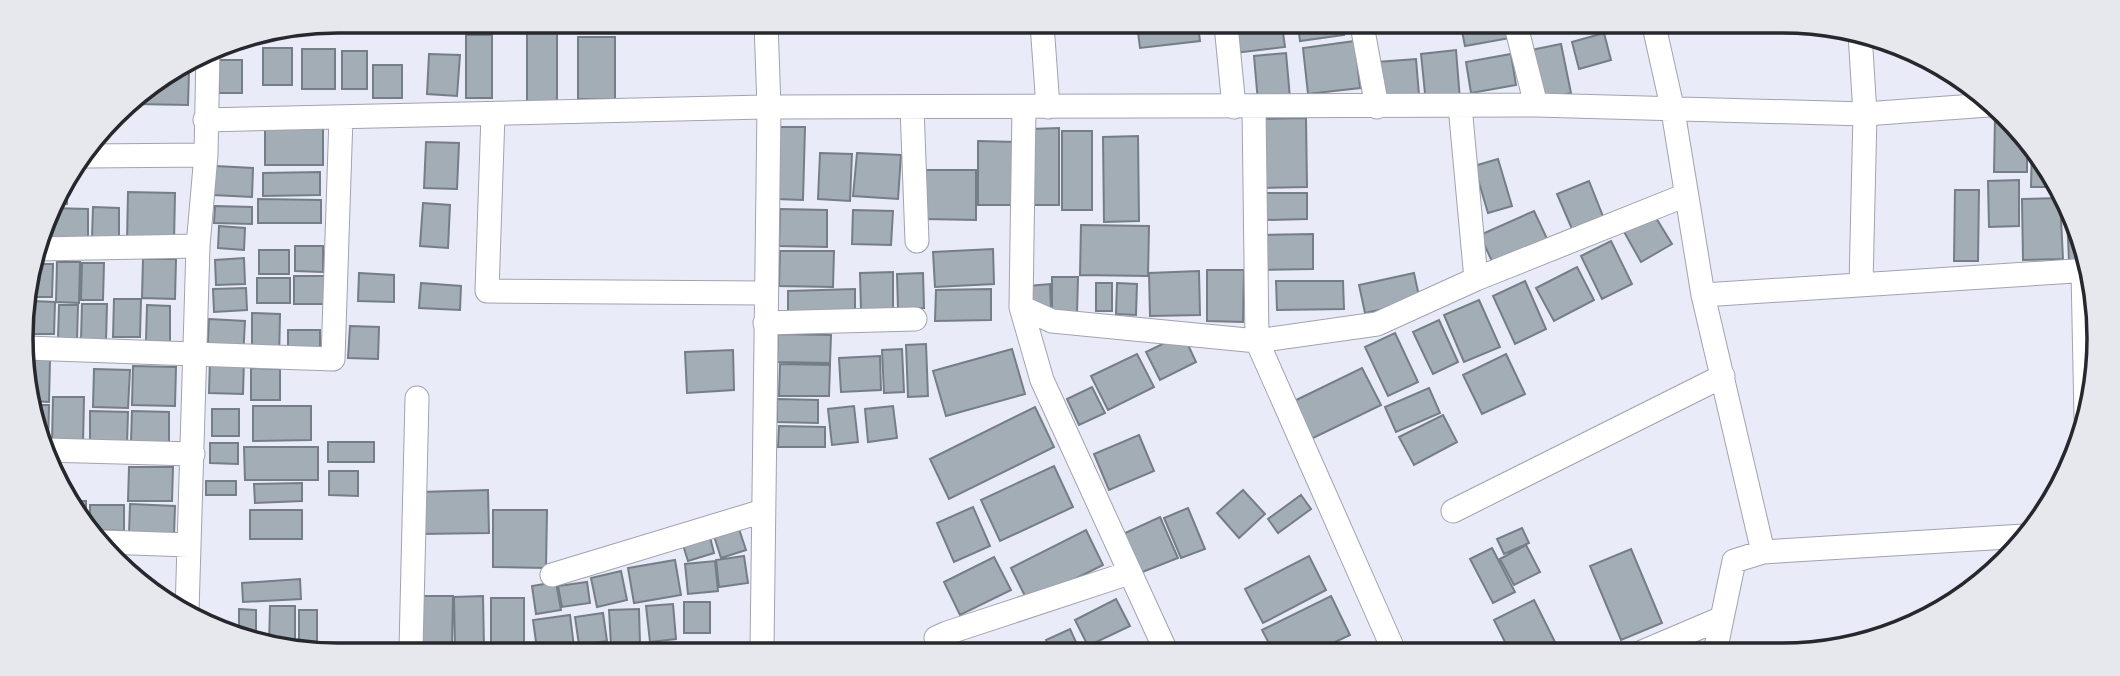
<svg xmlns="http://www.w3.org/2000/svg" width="2120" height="676" font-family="'Roboto Condensed',sans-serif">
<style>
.building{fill:#a3adb6;stroke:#757e86;stroke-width:2}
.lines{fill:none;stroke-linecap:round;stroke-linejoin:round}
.minor-casing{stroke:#a1a3af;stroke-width:25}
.minor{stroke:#fff;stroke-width:23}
.rim{fill:none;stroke:#27282d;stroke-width:3.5}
</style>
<rect width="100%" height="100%" fill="#e9ebf8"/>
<path class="building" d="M527,22H557V108L527,109Z
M1137,24L1198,25L1200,41L1140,48Z
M1232,25H1282L1285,47L1235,53Z
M1298,25H1343L1344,35L1300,41Z
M1461,26H1508L1510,38L1465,46Z
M1604,33L1611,60L1579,69L1572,42Z
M466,35H492V98H466Z
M578,37H615V99H578Z
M1355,41L1360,88L1308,94L1303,48Z
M1561,44L1571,93L1536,101L1526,51Z
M263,48H292V85H263Z
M302,49H335V89H302Z
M1456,50L1460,100L1426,103L1421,54Z
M342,51H367V89H342Z
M1286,53L1290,98L1258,102L1254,56Z
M429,54L460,55L457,96L427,94Z
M1511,54L1516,85L1471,93L1466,62Z
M1416,59L1419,95L1380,98L1377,62Z
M219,60H242V93H219Z
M373,65H402V98H373Z
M177,70H189L188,105L136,104V96Z
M1995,117H2000L2027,143V172H1994Z
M1306,118L1307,187L1261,188L1259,119Z
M265,127H323V165H265Z
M777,127H805L803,200L776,199Z
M1059,128V205H1030V129Z
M1062,131H1092V210H1062Z
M1138,136L1139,221L1104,222L1103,137Z
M978,141L1017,142L1016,205H978Z
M426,142L459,143L457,189L424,188Z
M2032,148L2046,162L2056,187H2031Z
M820,153L852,154L850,201L818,199Z
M857,153L901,155L898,199L853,196Z
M1498,159L1512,206L1488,213L1474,166Z
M215,166L253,168L252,197L213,195Z
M926,170H976V220L925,219Z
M320,172V195L263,196V173Z
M67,180V204L52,203L54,197Z
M2019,180V226L1989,227L1988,181Z
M1589,181L1606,224L1575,236L1557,194Z
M1955,190H1979L1978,261H1954Z
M128,192L175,193L174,242L127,241Z
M1265,193H1307V219L1265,220Z
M2060,198L2063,259L2023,260L2022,199Z
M258,199L321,200V223H258Z
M423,203L450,205L448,248L420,246Z
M215,206L252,207V224L214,223Z
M93,207L119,208V238H92Z
M51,208L88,209V240L41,239Z
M780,209L827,210V247L779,246Z
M853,210L893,211L891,245L852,244Z
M1534,211L1549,243L1495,268L1480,235Z
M1653,213L1672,244L1641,262L1623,230Z
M2067,214L2087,262H2069Z
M1081,225L1149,226L1148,276L1080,275Z
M219,226L245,228L244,250L218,248Z
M1313,234V269L1262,270V235Z
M1611,241L1632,284L1602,299L1581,256Z
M295,246H323V272L295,271Z
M993,249L994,284L935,287L933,252Z
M259,250H289V274H259Z
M780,251H834L833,287L779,286Z
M244,258L245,284L216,285L215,260Z
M143,259H176L175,299L142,298Z
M57,262H80L79,303L56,302Z
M82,263H104L103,300H81Z
M34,264H53L52,297H33Z
M1577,267L1594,300L1554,321L1536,288Z
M1207,270H1244L1243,322L1207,321Z
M1199,271L1200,315L1150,316L1149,273Z
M893,272V310H861L860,273Z
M359,273L394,275V302L358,301Z
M923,273L924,308L898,309L897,274Z
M1414,273L1420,301L1365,313L1359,285Z
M294,276H325L324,304H294Z
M1052,277H1078L1077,313H1052Z
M257,278H290V303H257Z
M1276,281H1343L1344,309L1277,310Z
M1525,281L1546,329L1515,344L1493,296Z
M421,283L461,286L460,310L419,308Z
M1096,283H1112V311H1096Z
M1117,283L1137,284L1136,315L1116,314Z
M1050,284L1051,308L1029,309L1028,286Z
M246,288L247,310L214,312L213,289Z
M855,289V317L788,319V291Z
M991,289V320L935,321L936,290Z
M114,299H141L140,337H113Z
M1479,300L1500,347L1464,362L1444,315Z
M32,301L55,302L54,334H31Z
M82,304H107L106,341L81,340Z
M59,305H78L77,340L58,339Z
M147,305L170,306V342L146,341Z
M24,307H30L29,338L26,337Z
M252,313L280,314L279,361H252Z
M209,319L245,321L243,358L207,357Z
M1439,320L1458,362L1433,374L1413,332Z
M350,326L379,327L378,359L348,358Z
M288,330H320V358H288Z
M1395,333L1418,382L1388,396L1365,347Z
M778,334L831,335L830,363L777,362Z
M1183,334L1196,362L1160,380L1146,352Z
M926,344L928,396L908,397L906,345Z
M902,349L904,392L884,393L882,350Z
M1012,349L1025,394L946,416L933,371Z
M733,350L734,390L687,393L685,352Z
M1137,354L1154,387L1108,410L1091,376Z
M1506,354L1525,394L1482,414L1463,375Z
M880,356L881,390L841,392L839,358Z
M28,359L50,360L49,402L31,401Z
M210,359L244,360L243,394L209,393Z
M780,364L830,365L829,396H779Z
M133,366L176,367L175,406L132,405Z
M251,368L280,369V400H251Z
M1362,368L1381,405L1307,441L1288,404Z
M94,369L130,370L128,408L93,407Z
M1092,387L1105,413L1079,425L1067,399Z
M1429,388L1440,413L1396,432L1385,407Z
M53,397H84L83,444L52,443Z
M777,399L818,400V423L777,422Z
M31,405H49L48,445L43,444L32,420Z
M253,406H311V440L253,441Z
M854,406L858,442L832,445L828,409Z
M893,406L897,438L868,442L865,409Z
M1035,407L1054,447L949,499L930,459Z
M212,409H239V436H212Z
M90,411L128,412L127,444H90Z
M132,411L169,412V443L131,442Z
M1443,415L1457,442L1414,465L1399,437Z
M779,426L825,427V447H778Z
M1139,435L1154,471L1109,490L1094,454Z
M328,442H374V462H328Z
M210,443H238V464L210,463Z
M244,447H318V480H245Z
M1054,466L1073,507L1000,541L981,500Z
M129,467H173L172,501H128Z
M329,471H358V496L329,495Z
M206,481H236V495H206Z
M302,483V501L255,503L254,484Z
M488,490L489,533L421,534L420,492Z
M1243,490L1265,514L1239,538L1217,513Z
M1301,495L1311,509L1278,533L1268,519Z
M68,501H86V525L75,514Z
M130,504L175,506L174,535L129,534Z
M90,505H124V531L90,530Z
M973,507L990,546L954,562L937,523Z
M1188,508L1205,549L1181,558L1164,518Z
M250,510H302V539H250Z
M493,510H547L546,568L493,567Z
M1160,517L1178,558L1140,573L1123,534Z
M1522,528L1529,543L1504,554L1497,539Z
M739,529L746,550L721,558L714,536Z
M1086,530L1103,565L1028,602L1011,568Z
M709,533L714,553L688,561L682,542Z
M1526,545L1540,572L1514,585L1500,559Z
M1492,548L1515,592L1493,603L1470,559Z
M1631,549L1662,623L1621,640L1590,566Z
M744,556L748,583L719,587L716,560Z
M1309,556L1326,590L1263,623L1245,589Z
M994,557L1011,590L960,615L944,582Z
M675,560L681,595L634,603L628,568Z
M715,561L718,591L688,594L685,564Z
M621,571L627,600L597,607L591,578Z
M300,579L301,599L243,602L242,583Z
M556,582L561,610L536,614L532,586Z
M587,582L590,603L562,607L558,586Z
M418,596H453L452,647H417Z
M483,596L484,648L455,649L454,597Z
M1331,596L1350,635L1316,651H1273L1262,630Z
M491,598H524V649H491Z
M1116,599L1130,626L1088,646L1075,620Z
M1534,600L1560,652H1510L1494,620Z
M684,602H710V633H684Z
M673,604L676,639L650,642L646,606Z
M270,606H295V645H269Z
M239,609L256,610V640L239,634Z
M639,609L640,644L611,645L609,610Z
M299,610H317V642H299Z
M603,613L607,641L579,645L575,617Z
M570,615L574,647L537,649L533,620Z
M1070,629L1080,651H1051L1046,640Z"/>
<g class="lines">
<g class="minor-casing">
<path id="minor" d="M1042,24L1048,107
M1226,25L1234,107
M1362,25L1377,107
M1516,26L1536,105
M1654,26L1673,111L1703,295L1763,552
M1860,34L1865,114L1861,285
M1460,106L1476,279
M912,107L917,241
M1254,107L1257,341L1394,651
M1024,108L1021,307L1042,380L1166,651
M493,114L487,291L764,293
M205,120L769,107L1536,105L1865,114L1988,105
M86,156L206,155
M38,249L198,246
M2083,271L2086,418
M1703,295L2090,270
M1021,307L1052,321L1257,341L1377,324L1476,279L1686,195
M765,323L915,319
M27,348L333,359L341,117
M45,450L193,454
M1453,511L1723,376
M103,542L189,545
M552,575L763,511
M187,612L198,246L206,155L208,50
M411,649L417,398
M762,650L769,107L766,23
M942,650L936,638L947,633L1129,573
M1642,652L1722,618
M1715,652L1734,561L1763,552L2024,536"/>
</g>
<use href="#minor" class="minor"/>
</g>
<path d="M0 0H2120V676H0ZM338 33H1782A305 305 0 0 1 2087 338V338A305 305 0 0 1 1782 643H338A305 305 0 0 1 33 338V338A305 305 0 0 1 338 33Z" fill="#e7e8ed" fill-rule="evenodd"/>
<path class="rim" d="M338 33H1782A305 305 0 0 1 2087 338V338A305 305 0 0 1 1782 643H338A305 305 0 0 1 33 338V338A305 305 0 0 1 338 33Z"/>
</svg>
